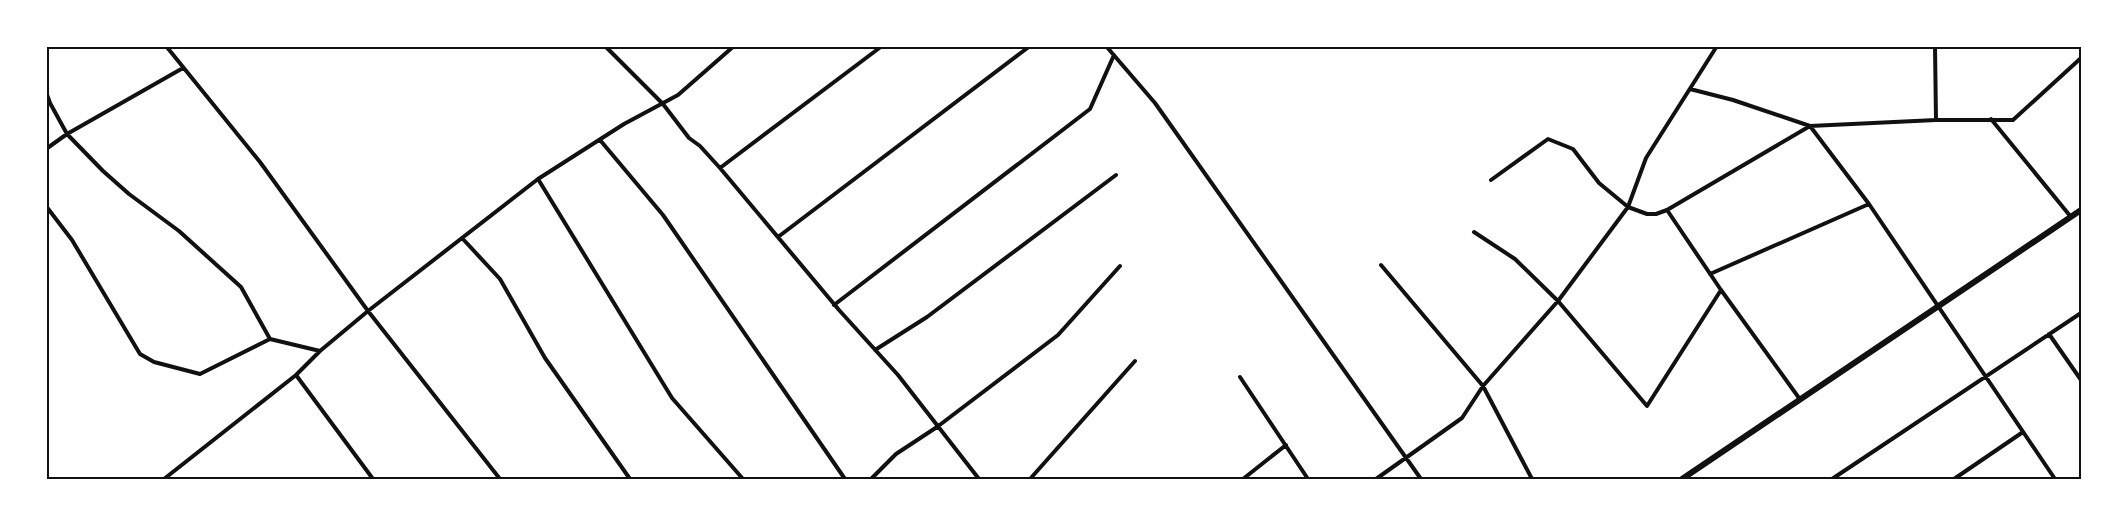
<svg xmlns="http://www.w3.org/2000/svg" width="2127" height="525" font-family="Commissioner,sans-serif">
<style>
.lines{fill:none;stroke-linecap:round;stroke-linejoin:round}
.minor{stroke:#111;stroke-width:4}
.trunk{stroke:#111;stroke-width:6}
.neatline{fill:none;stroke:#111;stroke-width:2}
</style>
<rect width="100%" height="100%" fill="#fff"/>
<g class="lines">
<path class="minor" d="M166,46L260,162L368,311L500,479
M605,46L663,104L689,138L700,146L720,168L839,310L898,375L979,479
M1106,46L1155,103L1421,479
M1935,46L1936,120
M1690,89L1733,100L1810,126L1869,204L2055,479
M46,92L50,103L67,134L103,171L129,194L179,231L241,287L270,339
M1991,119L2071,217
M600,140L663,215L845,479
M46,149L67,134L183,68
M720,168L882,46
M538,179L672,398L743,479
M1491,180L1548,139L1573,149L1599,183L1628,207L1647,214H1656L1667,210L1810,126L1936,120H2013L2081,58
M46,206L72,240L140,354L154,362L200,374L270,339L320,351
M1667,210L1721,290L1799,398
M1474,232L1515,259L1558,301L1647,406L1721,290
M778,237L1030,46
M462,238L500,279L545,358L630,479
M1381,265L1483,386L1532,479
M1710,274L1869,204
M834,305L1090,109L1114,55
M2049,334L2081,380
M875,350L927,317L1116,175
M296,375L373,479
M1240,377L1308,479
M164,479L296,375L320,351L368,311L538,179L624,124L678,95L734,46
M871,479L896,454L937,427L1058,335L1120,266
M1030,479L1135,361
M1243,479L1286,445
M1376,479L1462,418L1483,386L1558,301L1628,207L1646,158L1717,46
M1832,479L2081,313
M1954,479L2023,432"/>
<path class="trunk" d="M1682,479L2081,210"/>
</g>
<rect width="2127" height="525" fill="none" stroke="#ffffff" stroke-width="95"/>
<rect x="48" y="48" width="2032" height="430" class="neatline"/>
</svg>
